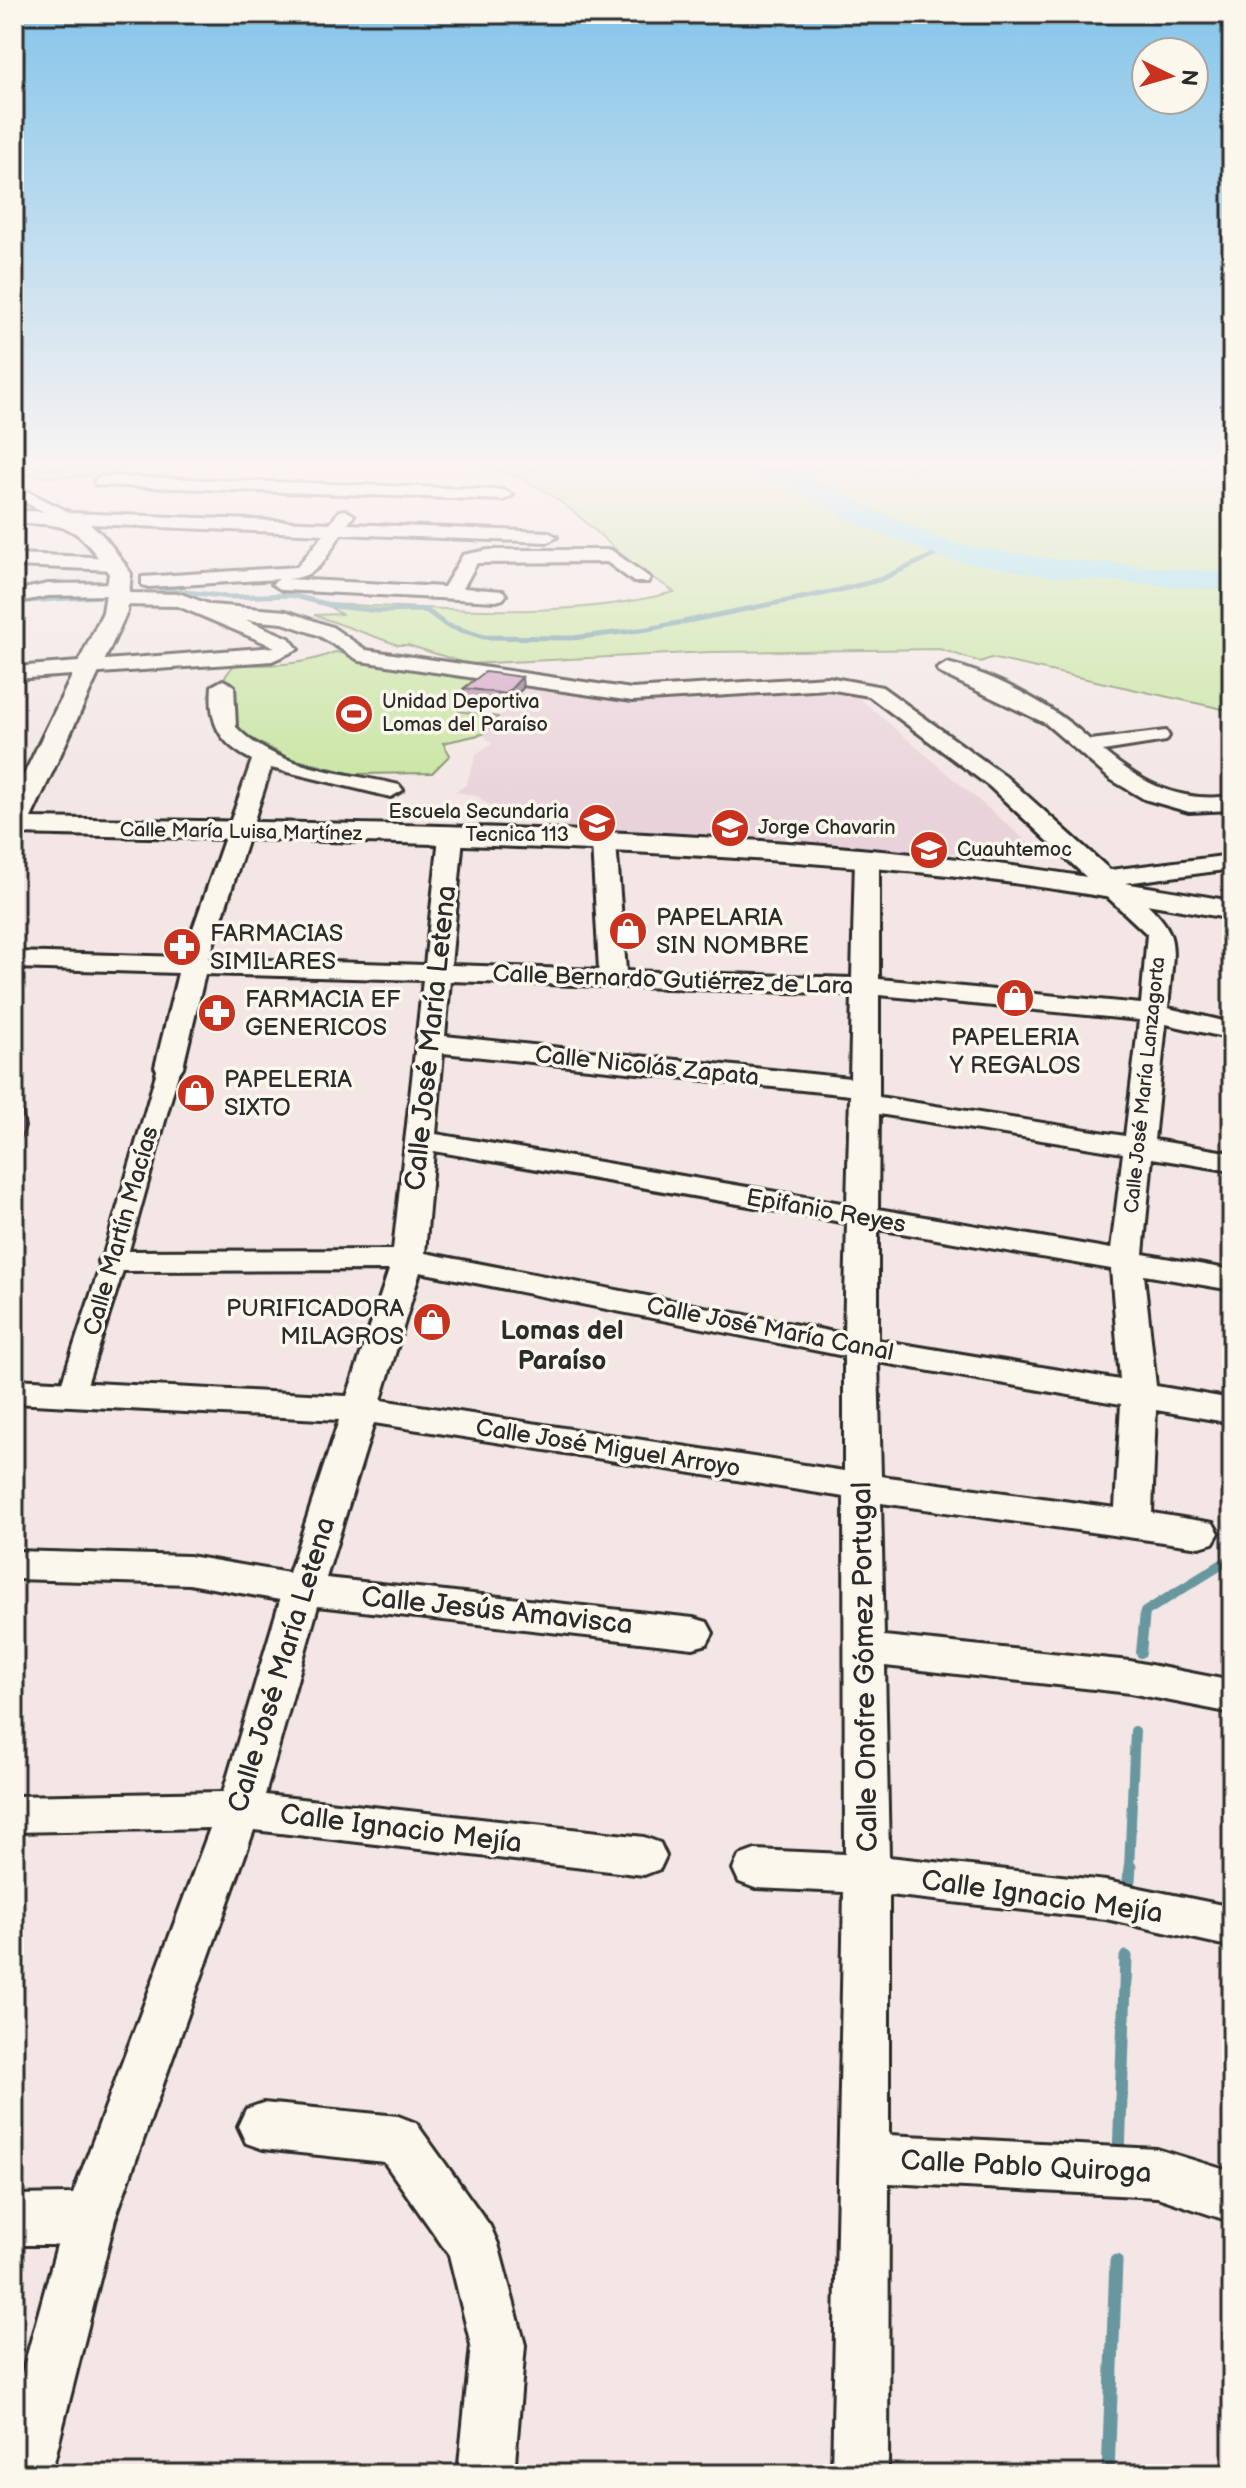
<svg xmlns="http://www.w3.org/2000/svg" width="1246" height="2488" font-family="'Balsamiq Sans',sans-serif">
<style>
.built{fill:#e9d2da}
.green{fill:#c5e59d;stroke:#788864;stroke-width:2}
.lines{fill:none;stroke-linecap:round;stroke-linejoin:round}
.stream-far2{stroke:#6897a0;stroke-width:5}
.stream-far1{stroke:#6897a0;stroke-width:10}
.stream{stroke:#6897a0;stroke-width:13}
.river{fill:#90dfee;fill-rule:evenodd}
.pedestrian-casing{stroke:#2b2b2b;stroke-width:6}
.minor-casing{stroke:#2b2b2b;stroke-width:6}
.tertiary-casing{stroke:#2b2b2b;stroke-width:6}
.pedestrian{fill:#fbf7ec;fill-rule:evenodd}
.minor{fill:#fbf7ec;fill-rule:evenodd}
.tertiary{fill:#fbf7ec;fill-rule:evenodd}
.wall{fill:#b48ca9;stroke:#2b2b2b;stroke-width:2}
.shaded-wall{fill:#927289;stroke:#2b2b2b;stroke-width:2}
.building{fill:#d1a3c4;stroke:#2b2b2b;stroke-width:2}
.labels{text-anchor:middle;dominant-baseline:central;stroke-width:7;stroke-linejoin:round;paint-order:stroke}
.far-poi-label{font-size:20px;fill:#2b2b2b;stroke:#fbf7ec;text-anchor:start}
.far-street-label{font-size:20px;fill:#2b2b2b;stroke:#fbf7ec}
.poi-label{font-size:24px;fill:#2b2b2b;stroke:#fbf7ec;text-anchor:start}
.street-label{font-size:24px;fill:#2b2b2b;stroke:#fbf7ec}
.neighbourhood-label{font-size:26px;font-weight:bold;fill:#2b2b2b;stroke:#fbf7ec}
.near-street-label{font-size:28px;fill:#2b2b2b;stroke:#fbf7ec}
</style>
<rect width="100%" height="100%" fill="#f3e6e4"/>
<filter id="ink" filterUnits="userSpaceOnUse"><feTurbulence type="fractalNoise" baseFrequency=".0125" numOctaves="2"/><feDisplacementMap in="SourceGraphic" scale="16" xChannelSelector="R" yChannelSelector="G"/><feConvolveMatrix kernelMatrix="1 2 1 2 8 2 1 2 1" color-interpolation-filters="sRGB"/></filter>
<g filter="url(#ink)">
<path class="built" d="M529,683L638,699L851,691L1033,847L1035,858L563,831L562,825L545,823L534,813L487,804L478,796L455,792L466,785L477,753L492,744L483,734Z"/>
<path class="green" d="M14,468H132C94,479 53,479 14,474Z
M478,468H1232V711L991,658L980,662L940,649L710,652L468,664L408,645H398L314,615L341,614L325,604C440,608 562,621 674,592C662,582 645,575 633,565C588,525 541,472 478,468Z
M335,652L379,660L392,667L481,678L460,699L458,711L498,717L483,734L443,743L450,755L432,773L353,774L289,758L229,727L230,685L224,678L234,665C270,665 302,666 335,652Z"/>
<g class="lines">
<path class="stream-far2" d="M161,589L229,597L291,595L334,606L379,611L426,610L446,625L484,637L572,638L648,629L836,591L879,580L945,550
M14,602L100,596"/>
<path class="stream-far1" d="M1141,1653L1145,1612L1232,1558
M1129,1869L1135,1731"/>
<path class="stream" d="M1129,1880L1130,1867
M1119,2155L1126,1957
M1108,2474L1116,2261"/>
<path class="river" d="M745,468H785L808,474L877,512L952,543L1046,558L1232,573V591L1046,576L945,559L857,524L790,486L749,474Z"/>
<g class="pedestrian-casing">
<path id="pedestrian" d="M169,1061L180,1067L126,1261L84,1394L80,1400H62L58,1394L102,1261L158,1067Z"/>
</g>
<g class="minor-casing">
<path id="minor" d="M102,476L504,490L513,495L504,500L96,485L94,481Z
M14,485L71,513L331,523L339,511L345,510L354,515L348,524L548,532L557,537L548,542L341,534C325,559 319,577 287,579L444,587L463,555L488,550H611L650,578L648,582H634L607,562L477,563L463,588L503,591L506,595L503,599L496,601L282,590L272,584L279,579L149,587L142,585V577L297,567L324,534L67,523L14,497Z
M14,554L116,558L125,564L116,570L14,566Z
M120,583L130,589L126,593L181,594L211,605L286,611L332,627L366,650L632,689L828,677L882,687L1005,776L1110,870L1232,855V869L1125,883C1183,936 1175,932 1168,1008L1232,1023V1039L1166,1024L1154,1140L1232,1153V1171L1152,1158L1143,1254L1232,1270V1290L1144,1275L1156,1386L1232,1399V1423L1156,1410L1152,1513L1213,1523L1219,1533L1213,1543L1200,1547L881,1503L884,1636L1130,1661L1232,1681V1713L1130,1693L885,1666L889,1857L1106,1881L1232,1907V1947L1106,1919L889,1895V2135L1157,2149L1232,2172V2222L1157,2197L889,2183L888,2474H832L844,1892L755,1888L739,1882L733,1869L739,1856L755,1850L845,1854L844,1497L374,1423L326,1578L693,1618L707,1622L713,1633L707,1644L693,1648L318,1606L265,1795L644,1837L660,1843L666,1856L660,1869L644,1875L254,1830L115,2219L51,2474H14V2403L57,2245H14V2195L73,2194L210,1828L14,1832V1796L223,1792L280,1600L189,1584L14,1579V1551L189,1556L289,1573L339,1420L14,1403V1379L347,1396L389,1270L114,1271L103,1268L98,1261L103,1254L114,1251L393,1250L423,980L205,974L183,1067L179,1073H159L155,1067L178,973L14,968V952L183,957L252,760C218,743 209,722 212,686L223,680L234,686L236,727C276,770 345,772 399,785L403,790L391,797L271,768L209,958L425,965L439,837L451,830L463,837L451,965L599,970L592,843L604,836L616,843L626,971L852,978L855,859L867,852L879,859V979L1141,1004L1147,934L989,786L869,696L828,689L632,701L360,661L318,635L283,623L246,620L289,638L298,649L272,661L14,679V667L275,647L178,606L118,605L108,599L111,595L48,596L14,603V591L48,584ZM450,981L852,994L850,1078L445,1036ZM879,995L1139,1020L1125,1136L879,1097ZM443,1053L850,1095L847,1204L436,1134ZM879,1114L1123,1153L1111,1249L878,1209ZM434,1151L847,1223L844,1334L425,1253ZM878,1229L1111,1269L1120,1380L878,1340ZM420,1272L844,1356V1471L381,1400ZM878,1362L1121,1404L1115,1508L881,1476Z
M947,663C996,675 1054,706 1090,740L1166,731L1169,736L1166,741L1103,751C1143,784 1179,803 1232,796V810L1189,812L1144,799L1110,779L1045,723L940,673L937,669Z
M263,2103L398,2116L416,2123L490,2226L498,2244L525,2345L514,2474H458L471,2345L449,2255L384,2162L263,2149L246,2143L238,2126L246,2109Z"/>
</g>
<g class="tertiary-casing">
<path id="tertiary" d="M14,511C85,512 91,514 131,574L127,612L31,818C331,824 633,824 932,856C1033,867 1132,884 1232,901V919C1131,901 1030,883 928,873C624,844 319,841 14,834V795L103,612L109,574C78,525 70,524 14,523Z"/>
</g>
<use href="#pedestrian" class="pedestrian"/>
<use href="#minor" class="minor"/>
<use href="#tertiary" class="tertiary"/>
</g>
<path class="wall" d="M464,688H523L506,705L465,699Z"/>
<path class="shaded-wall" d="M522,677L523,688L506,705V694Z
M20,1100L26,1127L14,1153V1114Z"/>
<path class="building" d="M485,672L522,677L506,694L464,688Z
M14,1100H20L14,1114Z"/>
</g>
<linearGradient id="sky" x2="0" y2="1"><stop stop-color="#85c5ea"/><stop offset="0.57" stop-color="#faf4f3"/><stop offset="1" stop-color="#faf4f3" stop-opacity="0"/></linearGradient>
<rect width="1246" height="816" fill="url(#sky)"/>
<defs>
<g id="stadium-disc" transform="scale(2)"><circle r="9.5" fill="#c8321e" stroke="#fbf7ec"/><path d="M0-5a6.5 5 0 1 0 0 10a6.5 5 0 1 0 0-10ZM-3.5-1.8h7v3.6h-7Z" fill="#fff"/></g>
<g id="school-disc" transform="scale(2)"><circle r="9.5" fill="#c8321e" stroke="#fbf7ec"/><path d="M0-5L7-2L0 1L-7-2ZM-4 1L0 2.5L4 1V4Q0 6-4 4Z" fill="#fff"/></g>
<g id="shop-disc" transform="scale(2)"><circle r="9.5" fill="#c8321e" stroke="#fbf7ec"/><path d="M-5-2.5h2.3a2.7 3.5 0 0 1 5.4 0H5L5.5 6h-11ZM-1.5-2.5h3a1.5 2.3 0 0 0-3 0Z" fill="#fff"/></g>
<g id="pharmacy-disc" transform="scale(2)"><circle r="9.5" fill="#c8321e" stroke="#fbf7ec"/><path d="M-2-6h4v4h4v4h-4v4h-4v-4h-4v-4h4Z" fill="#fff"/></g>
</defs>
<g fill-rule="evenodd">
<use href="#stadium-disc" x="354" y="714"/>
<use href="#school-disc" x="597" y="823"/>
<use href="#school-disc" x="730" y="828"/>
<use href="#school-disc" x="929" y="850"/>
<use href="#shop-disc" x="628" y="931"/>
<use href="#pharmacy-disc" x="182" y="947"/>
<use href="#shop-disc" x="1015" y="998"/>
<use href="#pharmacy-disc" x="217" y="1013"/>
<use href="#shop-disc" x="196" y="1093"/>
<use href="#shop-disc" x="432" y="1322"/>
</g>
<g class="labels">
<g class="far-poi-label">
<text x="382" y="702">Unidad Deportiva<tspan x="382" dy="23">Lomas del Paraíso</tspan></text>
<text x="569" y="812" text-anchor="end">Escuela Secundaria<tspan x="569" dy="23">Tecnica 113</tspan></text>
<text x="758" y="828">Jorge Chavarin</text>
<text x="957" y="850">Cuauhtemoc</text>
</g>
<g class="far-street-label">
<text transform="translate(241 832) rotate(1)">Calle María Luisa Martínez</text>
<text transform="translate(1145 1085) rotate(-84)">Calle José María Lanzagorta</text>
</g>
<g class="poi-label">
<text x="656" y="917">PAPELARIA<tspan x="656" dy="28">SIN NOMBRE</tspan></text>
<text x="210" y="933">FARMACIAS<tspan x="210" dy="28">SIMILARES</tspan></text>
<text x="245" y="999">FARMACIA EF<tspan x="245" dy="28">GENERICOS</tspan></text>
<text x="1015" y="1037" text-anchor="middle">PAPELERIA<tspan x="1015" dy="28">Y REGALOS</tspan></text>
<text x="224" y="1079">PAPELERIA<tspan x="224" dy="28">SIXTO</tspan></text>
<text x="404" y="1308" text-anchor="end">PURIFICADORA<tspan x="404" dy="28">MILAGROS</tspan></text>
</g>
<g class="street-label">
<text transform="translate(673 980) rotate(2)">Calle Bernardo Gutiérrez de Lara</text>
<text transform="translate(647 1066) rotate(6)">Calle Nicolás Zapata</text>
<text transform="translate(826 1211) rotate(10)">Epifanio Reyes</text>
<text transform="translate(121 1231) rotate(-74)">Calle Martín Macías</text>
<text transform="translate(770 1329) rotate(11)">Calle José María Canal</text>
<text transform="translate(608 1448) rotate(9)">Calle José Miguel Arroyo</text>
</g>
<g class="neighbourhood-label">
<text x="562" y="1331">Lomas del<tspan x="562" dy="30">Paraíso</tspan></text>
</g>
<g class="near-street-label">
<text transform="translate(431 1038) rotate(-84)">Calle José María Letena</text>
<text transform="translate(497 1611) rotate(6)">Calle Jesús Amavisca</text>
<text transform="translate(282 1665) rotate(-73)">Calle José María Letena</text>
<text transform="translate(865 1667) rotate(-91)">Calle Onofre Gómez Portugal</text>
<text transform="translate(401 1829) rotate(7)">Calle Ignacio Mejía</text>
<text transform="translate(1042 1897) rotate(8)">Calle Ignacio Mejía</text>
<text transform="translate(1026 2167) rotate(3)">Calle Pablo Quiroga</text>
</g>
</g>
<rect width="1246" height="2488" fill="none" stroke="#fbf7ec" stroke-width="48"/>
<rect x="24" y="24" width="1198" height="2440" fill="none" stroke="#2b2b2b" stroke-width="3" filter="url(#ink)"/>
<g transform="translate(1170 76) rotate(95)"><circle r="38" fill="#fbf7ec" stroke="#a8a59f" stroke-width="2"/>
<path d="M0-6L14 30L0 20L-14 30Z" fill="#c8321e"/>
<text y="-12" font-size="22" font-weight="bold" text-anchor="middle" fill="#2b2b2b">N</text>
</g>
</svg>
